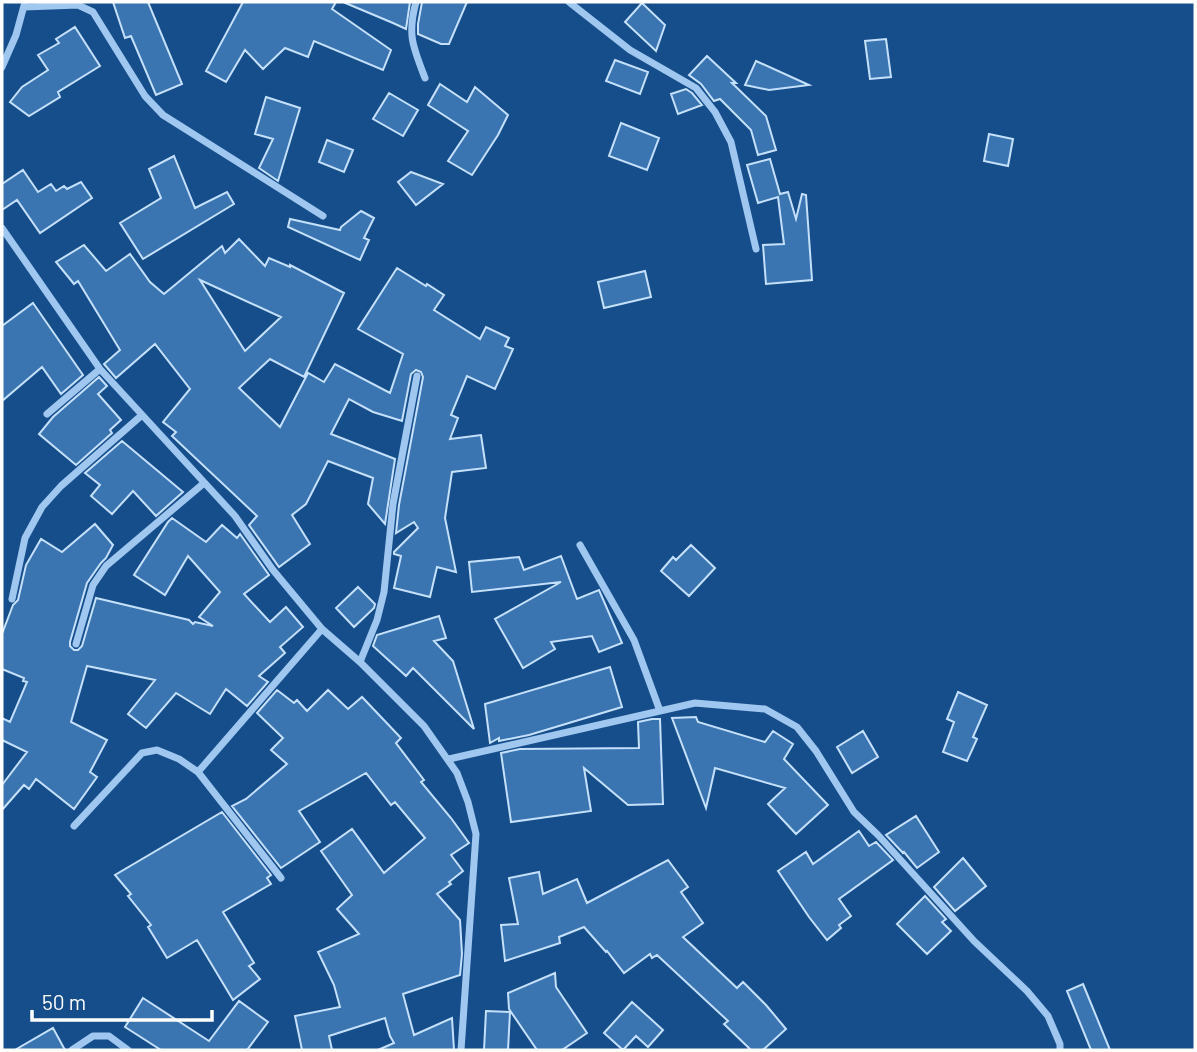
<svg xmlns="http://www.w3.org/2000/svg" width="1197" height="1052" font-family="Barlow,sans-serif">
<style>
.building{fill:#3a75b2;stroke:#c5e0fb;stroke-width:2;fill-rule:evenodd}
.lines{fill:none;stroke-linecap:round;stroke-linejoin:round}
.minor{stroke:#9fc7ef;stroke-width:7}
</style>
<rect width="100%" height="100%" fill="#164e8b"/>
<path class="building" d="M113,2H148L182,84L156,95L131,36L125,38Z
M243,2H336L332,9L391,50L383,70L314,41L308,57L285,48L263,69L245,50L226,82L206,71Z
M343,2H410L406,29L393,23Z
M422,2H467L449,44H441L418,34V24Z
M642,3L665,25L656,51L625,22Z
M75,27L100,66L58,92L60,97L29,116L10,102L22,87L48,70L38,55L59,43L56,39Z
M886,39L891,77L870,79L865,41Z
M707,56L736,83H732L766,116L776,150L758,155L751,130L720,99L714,101L701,84L689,75Z
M615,60L648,72L640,94L606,81Z
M756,61L809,85L769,90L745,85Z
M440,84L467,102L475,87L508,115L498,135L472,175L448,161L468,131L428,105Z
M686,89L692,93L702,105L678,114L671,94Z
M389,93L418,110L403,136L373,119Z
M266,97L300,108L278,181L259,168L273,139L255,134Z
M621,123L659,138L647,170L609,156Z
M989,134L1013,139L1008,166L984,161Z
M327,140L353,150L344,172L319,162Z
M174,156L195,208L227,192L234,204L143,259L120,223L161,198L149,169Z
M770,159L780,194L788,192L796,219L802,194L806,195L812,280L766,284L763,245L784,244L778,197L758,203L747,165Z
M23,170L38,192L51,184L56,191L64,186L67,189L81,182L92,198L40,233L17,200L2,210V184Z
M411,172L443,184L416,205L398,182Z
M361,211L374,218L364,238L369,240L360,260L288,227L290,219L340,230L341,227Z
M239,239L265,266L269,258L290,267V265L344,293L304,377L270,359L239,388L280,427L308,373L324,382L335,364L390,393L403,354L358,329L397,268L426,286L427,284L444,295L434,310L480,339L486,327L509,338L505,346L513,349L495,389L467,376L451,415L458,418L450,439L481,435L486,468L452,472L445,518L456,572L437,567L430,597L394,588L401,556L394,554V552L418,528L414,522L396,533L399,505L423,377L421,372L416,370L411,374L402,421L373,412L349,399L331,434L395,459L385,524L368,504L373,478L328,461L306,504L292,515L310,544L279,567L249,525L257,516L172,436L176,432L163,422L190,389L155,344L116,378L104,364L120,350L78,281L74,284L56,262L84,245L106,271L130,254L150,282L164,294L222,246L225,253ZM200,280L281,317L245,351Z
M645,271L651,297L604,308L598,282Z
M33,303L83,375L61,394L42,367L2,401V326Z
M99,377L107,386L98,394L121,420L110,430L112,433L76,465L39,434L53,417Z
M122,441L183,492L156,516L133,491L112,514L91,496L100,485L85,473Z
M172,518L206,542L222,525L237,538L240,534L269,575L244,594L270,622L286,607L303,627L280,647L285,653L259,676L268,682L247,706L226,689L210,714L176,693L146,728L128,714L155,680L87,666L71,722L107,740L90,772L97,777L74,809L36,779L29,789L24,785L2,810V785L27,752L2,740V718L10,722L27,682L23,681L24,678L2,669V634L13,605L18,600L26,565L41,539L62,552L95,524L113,545L106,558L101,563L87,583L70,642V646L74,650H78L82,646L96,598L189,620L193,624L195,622L213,626L199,617L220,592L188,556L165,595L134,575L168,522Z
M691,545L715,568L689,596L661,571L673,557L676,560Z
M561,556L577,599L599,590L622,643L599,652L592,636L551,642L555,649L523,668L495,619L561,582L472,592L469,562L519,557L524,570Z
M358,587L375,604L374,608L354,627L336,608Z
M439,616L446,638L434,641L453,661L474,729L413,668L406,676L373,646L377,635Z
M610,667L622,707L529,735L499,741V738L490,743L485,704Z
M277,690L294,703L297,700L307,711L328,690L348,709L362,697L401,738L396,743L424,780L421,782L451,818L469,843L451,855L463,871L449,882L451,884L437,894L460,920L462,954L460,975L403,994L414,1035L452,1018L454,1050H378L394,1043L390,1036L385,1018L329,1036L332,1050H302L295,1016L340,1007L334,985L318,952L359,934L337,909L352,895L321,851L352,829L384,873L425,838L395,802L391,805L366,773L299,811L320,842L281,868L232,806L246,799L287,764L271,750L283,738L257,713Z
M958,692L987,705L973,737L977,739L967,761L943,752L954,722L947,719Z
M696,717L698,722L765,742L773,731L793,744L784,759L828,805L796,834L768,804L785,788L715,768L706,808L672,718Z
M652,719H660L663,804L628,805L584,768L591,811L511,822L501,753L520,749L639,748L638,722Z
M863,731L878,757L852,773L837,747Z
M222,812L271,875L267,878L271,884L223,912L254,963L249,966L260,979L233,1000L197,940L167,958L148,927L151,925L128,896L131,894L115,875Z
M916,816L939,852L917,868L904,852L903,853L886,835Z
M859,831L869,846L876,842L893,860L839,899L851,916L839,925L841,928L827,940L809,917L778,871L806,852L813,864Z
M963,858L986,886L955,911L934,887Z
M668,860L688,887L681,892L703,923L683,937L737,988L743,982L766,1005L786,1029L763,1050H751L724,1024L728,1021L657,955L652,958L650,954L624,973L607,951L606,952L584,927L559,937L560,943L505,961L501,925L518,924L509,878L539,872L543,894L577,879L587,903Z
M925,896L946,919L942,922L951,931L927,954L897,924Z
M555,973L556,987L587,1033L562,1050H537L509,1009L508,993Z
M1083,984L1110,1050H1091L1067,991Z
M143,998L209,1041L239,1001L268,1022L247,1050H161L125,1027Z
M632,1002L663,1030L648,1047L636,1036L623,1050L604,1033Z
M486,1011L510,1012L508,1050H484Z
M53,1028L65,1050H15Z"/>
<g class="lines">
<path class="minor" d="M416,2C407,35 413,47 425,78
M569,2L630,50L696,88L715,112L731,142L756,249
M24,7L78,5L93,12L145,96L163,115L323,216
M2,67L16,35L25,2
M2,228L100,369L235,516L273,570L322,629L360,662L424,726L457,773L468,802L476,834L461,1050
M47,414L100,369
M580,545L634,640L660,711
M12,599L25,538L42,507L61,486L142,415
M76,644L93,585L106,566L204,483
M360,662L377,620L384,592L393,504L417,376
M449,759L695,703L765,709L797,727L816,751L854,812L878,835L974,941L1027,991L1048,1016L1060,1044V1050
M198,772L322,629
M74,826L142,753L157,750L179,759L198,772L281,878
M72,1050L93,1036H109L128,1050"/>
</g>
<rect width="1197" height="1052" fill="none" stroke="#ffffff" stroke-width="7"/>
<path d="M32 1010v10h180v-10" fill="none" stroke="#ffffff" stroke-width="3.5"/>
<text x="42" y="1010" font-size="21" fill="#ffffff" stroke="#164e8b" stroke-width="5" paint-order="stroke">50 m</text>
</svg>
